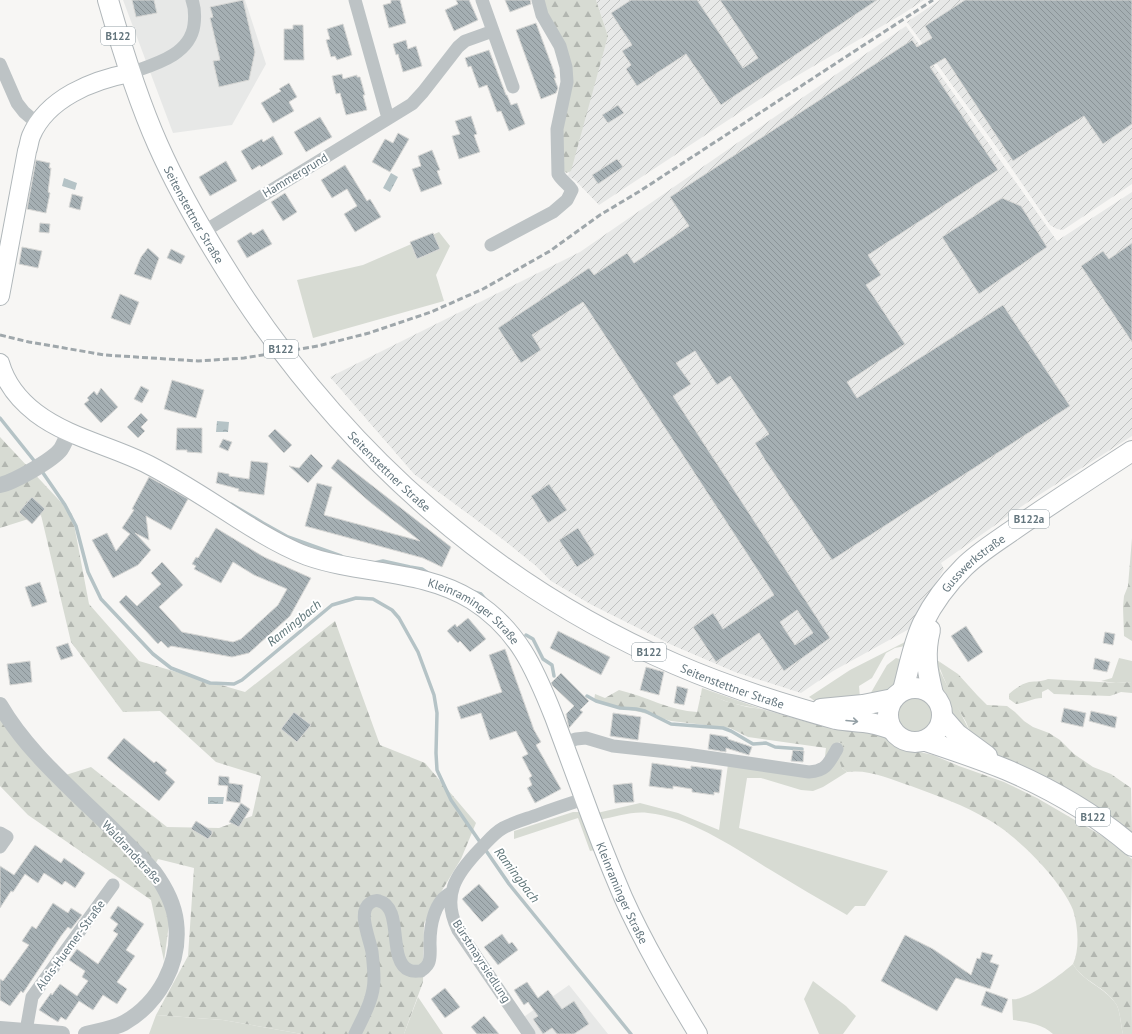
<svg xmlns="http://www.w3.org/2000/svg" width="1132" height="1034" font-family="'PT Sans',sans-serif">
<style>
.built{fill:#e7e8e7}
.industrial{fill:url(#industrial-furrows)}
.green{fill:#d7dbd3}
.forest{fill:url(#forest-firs)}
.water{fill:url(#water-ripples)}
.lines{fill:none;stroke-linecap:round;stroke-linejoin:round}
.stream{stroke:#b5c3c6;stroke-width:3.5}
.building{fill:url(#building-back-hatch);stroke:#d8d8d6;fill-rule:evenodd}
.secondary-casing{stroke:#b0b7ba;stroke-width:20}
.primary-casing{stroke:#b1b7ba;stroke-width:22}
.minor{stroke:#bdc3c5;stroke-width:13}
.tertiary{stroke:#bdc3c5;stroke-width:16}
.secondary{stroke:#fff;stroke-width:18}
.primary{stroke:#fff;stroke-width:20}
.rail{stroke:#9fa7ab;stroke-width:3;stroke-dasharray:6 3;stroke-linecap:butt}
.oneway{stroke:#929ea4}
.labels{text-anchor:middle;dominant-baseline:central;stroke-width:4;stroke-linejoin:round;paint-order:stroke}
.shield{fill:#fff;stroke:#929ea4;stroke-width:1}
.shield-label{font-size:11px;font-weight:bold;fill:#63757d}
.street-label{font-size:12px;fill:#63757d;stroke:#fff}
.water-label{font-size:13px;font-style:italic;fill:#5e7578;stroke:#fff}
</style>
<defs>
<pattern id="industrial-furrows" width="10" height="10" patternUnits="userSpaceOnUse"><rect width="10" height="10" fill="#e7e8e7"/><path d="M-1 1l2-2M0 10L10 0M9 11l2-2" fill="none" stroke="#bfc1c0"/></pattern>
<pattern id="forest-firs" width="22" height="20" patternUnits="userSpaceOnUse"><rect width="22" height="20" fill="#d7dbd3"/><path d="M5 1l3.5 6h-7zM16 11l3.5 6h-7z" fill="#b2b6b0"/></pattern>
<pattern id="water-ripples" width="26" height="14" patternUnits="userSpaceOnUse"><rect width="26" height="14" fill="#b5c3c6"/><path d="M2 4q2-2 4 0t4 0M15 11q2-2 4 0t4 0" fill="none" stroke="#97a3a6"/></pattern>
<pattern id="building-back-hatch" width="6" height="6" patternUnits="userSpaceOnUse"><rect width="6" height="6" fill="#a5afb3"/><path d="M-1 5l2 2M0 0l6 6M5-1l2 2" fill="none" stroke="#8a9397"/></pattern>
</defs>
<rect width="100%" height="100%" fill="#f7f6f4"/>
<path class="built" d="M123,0H245L266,64L232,125L173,133Z
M569,985L608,1034H527L518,1021Z"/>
<path class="industrial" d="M596,0H924L901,15L783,84L599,205L576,181L568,176L608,36Z
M940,0H1132V184L1063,230L1057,229L1050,225L1008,163L907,22Z
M906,26L1057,241L1132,192V436L1028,502L941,563L944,569L924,603L911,628L833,671L801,693L735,672L672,645L592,605L551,581L536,566L505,541L414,474L330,377L580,252Z"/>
<path class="green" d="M439,232L450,246L436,275L444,301L313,338L297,280L363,265Z
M912,636L910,645L895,648L886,653L872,678L859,686L860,698L869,696L887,665L896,658L904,660C906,671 899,688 890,693C878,700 828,707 817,702C814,701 811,698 809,697L850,670L903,643Z
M1119,658L1132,661V682L1116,683L1101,681L1112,678Z
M935,659L940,662L939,663L940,671L970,732L1009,761L986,750L949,711L947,704L943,695Z
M702,688L762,709C750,707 737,705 725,701C717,698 710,694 701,694Z
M896 715a19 19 0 1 1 38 0a19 19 0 1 1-38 0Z
M838,742L844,744L842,768L847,772L823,787L813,791L801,790L761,778H747L739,828L888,871L865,906H855L847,915C821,900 795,885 769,869C733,847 690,817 648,813C632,811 615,817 599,820L597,813L640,803L678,813L719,830L729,757L808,769L824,764L826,748Z
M573,812H582L596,850L590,851L578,818L514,839V831Z
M1073,964C1082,981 1106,988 1116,1004C1120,1009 1121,1027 1123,1034H1053C1043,1024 1027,1022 1013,1020L1012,999C1025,1002 1063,973 1073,964Z
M813,981L846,1006L856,1016L843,1034H819L804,999Z
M418,997L443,1034H404Z
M156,1015L223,1020L302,1034H149Z"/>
<path class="forest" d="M542,0H596L608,36L571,171L567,173L563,171L560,134L570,84Z
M0,437L72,514L89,604L139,661L245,692L335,621L380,745L425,763L476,823L461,859L435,902L424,924L423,982L404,1034H302L223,1020L156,1015L188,956L194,868L158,859L150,874L171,909L164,961L151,900L28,815L0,786V705L53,779L91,767L167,827L219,828L252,816L261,776L216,762L160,711L123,712L71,642L41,515L0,528Z
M1132,538V641L1124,636L1123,607L1124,596L1128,586Z
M940,662L958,674L977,695L987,705L1007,706L1015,712L1024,721L1033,727L1049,733L1060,740L1074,754L1093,767L1111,774L1131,788L1132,833L1115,820L1082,798L1001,757L987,748L970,732L966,722L953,700L938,664Z
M1048,679L1116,683L1132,682V693L1121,692L1110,696L1054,694L1048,689L1042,692V698C1033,698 1025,703 1016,704L1009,699V694C1015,689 1021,684 1029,682C1036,681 1041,682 1048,679Z
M619,690C645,696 671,711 697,712L701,694H709L725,701L747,707L762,709L807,722L839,725L884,735L896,744L907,749L933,755L959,766L1004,782L1037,798L1104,837L1132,859L1131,922L1132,1034H1123C1121,1027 1120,1009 1116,1004C1106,987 1082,981 1073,964C1080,949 1078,926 1073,910C1062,881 1016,835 989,820C964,805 938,796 911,786C890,779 869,769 847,772L842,768L838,757L844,744L838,742L832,752L826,748L748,737L730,728L671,721L640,712L613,707L594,701L595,694L605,698Z"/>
<path class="water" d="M391,173L398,177L390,192L383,188Z
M64,178L77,183L75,190L62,186Z
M217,421L229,422L228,432H216Z
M208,797H224L223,804H208Z"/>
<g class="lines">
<path class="stream" d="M0,418L36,463
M41,470L65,505L76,526L88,572L101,599L153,654L171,668L210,683L234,684L242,680L332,605L356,598L373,599L392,610L399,618L418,652L434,695L437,713L436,753L437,770L451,800L509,884L631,1034
M231,504L263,523L288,537L341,556
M374,563L383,561L410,567L422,569L428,573
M474,592L481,594L486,600
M526,635L533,639L543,659L552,665L554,676
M587,696L596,701L620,708L636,709L645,711L671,724L723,728L731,731L753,744L766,743L775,747L802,749"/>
</g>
<path class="building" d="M132,0H154L157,13L136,17Z
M243,0L255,52L249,80L219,87L213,61L220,60L210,18L213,17L210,7Z
M391,0H400L406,23L389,28L383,5L391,3Z
M456,0H469L478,20L454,31L445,10L458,4Z
M505,0H530L531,4L510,12Z
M631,0H697L743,68L758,58L720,0H877L721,105L686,54L637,86L626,69L631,65L622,51L632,45L611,13Z
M965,0H1132V124L1103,144L1084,116L1013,161L945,58L930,67L998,170L868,255L881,275L866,285L905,344L847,382L857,398L1003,305L1070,406L832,560L765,460L755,443L769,434L730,376L717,385L695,351L676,363L691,384L673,396L830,638L784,671L759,633L716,662L693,627L713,613L723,629L774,595L583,302L532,335L541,350L521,363L498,328L589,268L594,275L627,253L634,263L689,226L670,197L912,40L917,47L932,38L925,26ZM797,610L813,633L795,645L780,622Z
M536,23L553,69L556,78H554L558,88L556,93L541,99L516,30Z
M343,24L352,55L337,60L335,56L331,57L326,40L330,39L327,29Z
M293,25H303L304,60H284V29H293Z
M406,40L408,49L416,46L422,66L403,72L398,54L396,55L393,44Z
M489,50L506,95H507L511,105L517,103L525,124L509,131L501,111L497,112L487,85L479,88L471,66L468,67L465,58Z
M342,74L343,79L357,75V77H360L365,95H363L367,110L346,115L340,93L336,94L332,76Z
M289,83L297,97L289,102L294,111L273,123L261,103L281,91L279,89Z
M618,105L624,113L608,123L602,115Z
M471,116L477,134L474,135L480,152L459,159L452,136L460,134L455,121Z
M320,117L332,137L306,152L294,132Z
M398,133L409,139L390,172L372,162L385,139L393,143Z
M273,136L283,154L261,167L260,165L252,170L241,151L262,139L263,142Z
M432,150L440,170L437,171L442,184L421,192L412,169L421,166L418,156Z
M617,159L623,167L598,184L592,175Z
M36,160L50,163L49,168H51L48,192L50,193L46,213L27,209Z
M226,161L237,181L210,196L199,177Z
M345,165L367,201L370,199L381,217L355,232L344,214L357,206L347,189L332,198L321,180Z
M285,193L297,212L283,221L271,202Z
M72,194L83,197L80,210L69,207Z
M1002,198L1021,206L1047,247L979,294L942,237Z
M40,223L50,224L49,233L39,232Z
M263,229L272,244L247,258L237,241L251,232L253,235Z
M433,233L440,249L417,259L410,242Z
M1132,243V342L1081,266L1103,251L1109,259Z
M22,247L42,251L38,268L19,264Z
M148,248L159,258L151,280L134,274L141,257Z
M171,249L185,256L181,264L167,258Z
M120,294L139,302L130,325L111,318Z
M172,380L204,390L196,418L164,409Z
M141,386L149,390L142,403L134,399Z
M101,388L118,407L101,423L84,404L89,400L87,398L94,391L97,395Z
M141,413L148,420L141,427L145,431L138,438L127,427Z
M177,428H202V453L187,452V450H176Z
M275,429L292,445L284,453L268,436Z
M223,439L232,442L228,451L219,447Z
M311,454L323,466L308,483L289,466L299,468Z
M338,459L451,547L442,567L423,558L305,526L317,483L332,487L324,515L420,541L371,503L331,468Z
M251,461L268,463L264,495L238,491L239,489L216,483L218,472L229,474V476L249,479Z
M149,477L188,499L171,530L146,516L149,540L135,533L151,550L138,565L113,578L92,540L107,533L116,551L130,534L122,528L134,510L132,509Z
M549,484L567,510L548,523L531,496Z
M32,497L45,509L32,524L19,512Z
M216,528L264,557L311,578L290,616L249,653L232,657L171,646L168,648L161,641L158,644L119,602L126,595L137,606L161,584L151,573L162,562L183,585L159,607L182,632L233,642L241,639L278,605L287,589L254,575L233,562L221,583L194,569L196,566L192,564L196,557L198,558Z
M578,528L595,555L577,567L559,540Z
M40,582L47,602L32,607L25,587Z
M468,618L486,639L470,652L460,641L458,643L447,631L455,624L457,627Z
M966,626L983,652L968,662L951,636Z
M558,631L610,657L601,675L550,648Z
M1105,632L1115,634L1113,645L1103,643Z
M68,643L73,656L61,660L56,647Z
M505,649L534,730L541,742L536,745L561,789L535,803L527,788L532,785L529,778L532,776L522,757L528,754L516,731L490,740L481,713L461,719L457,707L502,692L489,655Z
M1095,658L1110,662L1107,672L1093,669Z
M30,661L32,682L10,685L7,664Z
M646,667L664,672L659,695L640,690Z
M561,673L589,701L580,710L583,712L569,728L566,714L574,706L553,686L551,683Z
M677,686L688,689L684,705L674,703Z
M1064,708L1086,713L1083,727L1061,722Z
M1091,711L1117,717L1115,728L1089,721Z
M294,712L311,725L297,742L281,729Z
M613,713L641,717L638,740L610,736Z
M710,734L728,737V739L752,747L749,755L726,748V752L708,749Z
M124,738L154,763L156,761L167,770L165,773L175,782L159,801L107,758Z
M793,750L804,751L803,762L791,761Z
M652,763L691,769V766L722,770L719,793L714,792V795L692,792V789L673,786V789L649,786Z
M219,776L229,777V783L243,785L240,803L226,801L228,786L218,785Z
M632,783L634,802L615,803L613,785Z
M241,803L250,809L239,827L229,822Z
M196,821L212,831V834L208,839L191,829Z
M35,845L61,863L64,858L85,873L75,888L65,881L62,885L44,873L38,883L25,874L13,892L11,891L0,908V866L14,875Z
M479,884L499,907L482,922L462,899Z
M53,903L68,913L71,908L82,915L71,929L68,927L61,936L23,993L21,991L10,1006L0,1000V979L3,981L29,945L22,941L32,926L36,929Z
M118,906L144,924L126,950L135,956L117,982L127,989L117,1004L103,995L93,1010L79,1001L66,1020L61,1017L58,1022L39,1010L51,993L52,995L60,984L77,996L88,981L82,977L85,971L69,960L77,949L98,964L118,934L113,931L118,924L110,918Z
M502,934L509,944L512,942L518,950L498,965L484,947Z
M905,935L933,949L971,975L977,958L980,959L982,952L993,955L990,962L999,965L990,989L956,978L937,1011L881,981Z
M527,982L538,998L548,990L562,1009L574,1001L589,1024L574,1034H557L552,1028L543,1034L533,1019L538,1016L528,1002L524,1005L514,990Z
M445,988L460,1007L445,1018L431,999Z
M986,991L1008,999L1002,1013L981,1005Z
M484,1016L499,1034H477L471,1027Z"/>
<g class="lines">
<g class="secondary-casing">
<g id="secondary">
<path d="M0,296L27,151C29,146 29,141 31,136C47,98 93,80 130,73"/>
<path id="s1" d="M0,363C6,384 19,400 36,413C69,438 112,446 149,465C180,481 209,500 238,519C260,533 283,547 307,556C361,575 422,569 472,600C518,629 535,669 554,717C563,741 572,766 581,790C594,826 608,862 623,897C644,944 671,989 698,1034"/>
</g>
</g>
<g class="primary-casing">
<g id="primary">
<path id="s2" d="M108,0C122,49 137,98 158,145C181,197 210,245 241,293C349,456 495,586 675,664C728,687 781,704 836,719C846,721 855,721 864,722C874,723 883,726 892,729"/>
<path d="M930,630C924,654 927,670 933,694"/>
<circle cx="915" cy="715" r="27"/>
<path id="s3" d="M903,690C909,668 913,644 923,623C933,603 948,583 964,567C978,553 996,542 1013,530C1052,503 1092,477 1132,451"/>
<path d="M821,709L863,705L893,699"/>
<path d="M943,718L957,734L987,756"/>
<path d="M926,741C953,750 980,759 1007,770C1051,789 1095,814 1132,846"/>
</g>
</g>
<path class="minor" d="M355,0L388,118
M482,0L513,87
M0,64L17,103L24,112L38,124
M130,73C155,64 190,55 194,25C195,17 195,8 192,0
M203,232L412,104L423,92L458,47L465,41L493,31
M491,245L553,212L567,200L572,190C568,184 562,181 558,174L557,129L567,82L566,67L560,46L542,15L538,0
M564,743L576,739L586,738L613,746L686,754L809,772C826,771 829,763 837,749
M0,833L7,837L0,847
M26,1031L32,997L113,885
M355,1034C363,1017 374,999 374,979C374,971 373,961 372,952C370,939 357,912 370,903C373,901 376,900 379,901C404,907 387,961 409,970C413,972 417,971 421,971C425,968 428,966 429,962C431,956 430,948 430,943C430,926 434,901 451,893
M529,1034L458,930C441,896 456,874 480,849C487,842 494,833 503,828C514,822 526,819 537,815C553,809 568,804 584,799"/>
<path class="tertiary" d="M0,485C14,482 53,460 61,449C64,444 67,437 69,432
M0,705C21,741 51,770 80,798C105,822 131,846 154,872C165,887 174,904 176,922C181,963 159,1003 124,1023C112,1029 99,1031 86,1034
M0,1029L62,1034"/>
<use href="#secondary" class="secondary"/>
<use href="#primary" class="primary"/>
<path class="rail" d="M0,335L29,342L105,355L198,361L244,358L318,346L369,333L431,312L483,289L550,251L600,215L640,191L933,0"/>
</g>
<defs><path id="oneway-shaft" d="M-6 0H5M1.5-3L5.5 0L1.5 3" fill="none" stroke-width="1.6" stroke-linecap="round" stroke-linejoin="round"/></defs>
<use class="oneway" href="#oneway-shaft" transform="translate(852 721) rotate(5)"/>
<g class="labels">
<g class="shield">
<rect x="101" y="27" width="34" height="18" rx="3"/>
<rect x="264" y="340" width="34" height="18" rx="3"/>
<rect x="1009" y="510" width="40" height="18" rx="3"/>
<rect x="632" y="643" width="34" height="18" rx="3"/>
<rect x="1076" y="808" width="34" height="18" rx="3"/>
</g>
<g class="shield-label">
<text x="118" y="36">B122</text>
<text x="281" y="349">B122</text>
<text x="1029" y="519">B122a</text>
<text x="649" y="652">B122</text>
<text x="1093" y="817">B122</text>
</g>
<g class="street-label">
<text transform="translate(295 175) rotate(-31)">Hammergrund</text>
<text stroke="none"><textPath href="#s2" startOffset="232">Seitenstettner Straße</textPath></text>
<text stroke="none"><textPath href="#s2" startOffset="556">Seitenstettner Straße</textPath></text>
<text stroke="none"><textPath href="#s3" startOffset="149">Gusswerkstraße</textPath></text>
<text stroke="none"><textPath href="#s1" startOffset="549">Kleinraminger Straße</textPath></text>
<text stroke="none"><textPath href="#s2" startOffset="964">Seitenstettner Straße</textPath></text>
<text transform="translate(132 852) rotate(47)">Waldrandstraße</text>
<text stroke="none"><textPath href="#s1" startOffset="876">Kleinraminger Straße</textPath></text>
<text transform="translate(70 945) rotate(-54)">Alois-Huemer-Straße</text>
<text transform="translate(482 961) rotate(57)">Bürstmayrsiedlung</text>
</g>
<g class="water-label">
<text transform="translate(294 623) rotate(-39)">Ramingbach</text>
<text transform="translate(517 875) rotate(53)">Ramingbach</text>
</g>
</g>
</svg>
